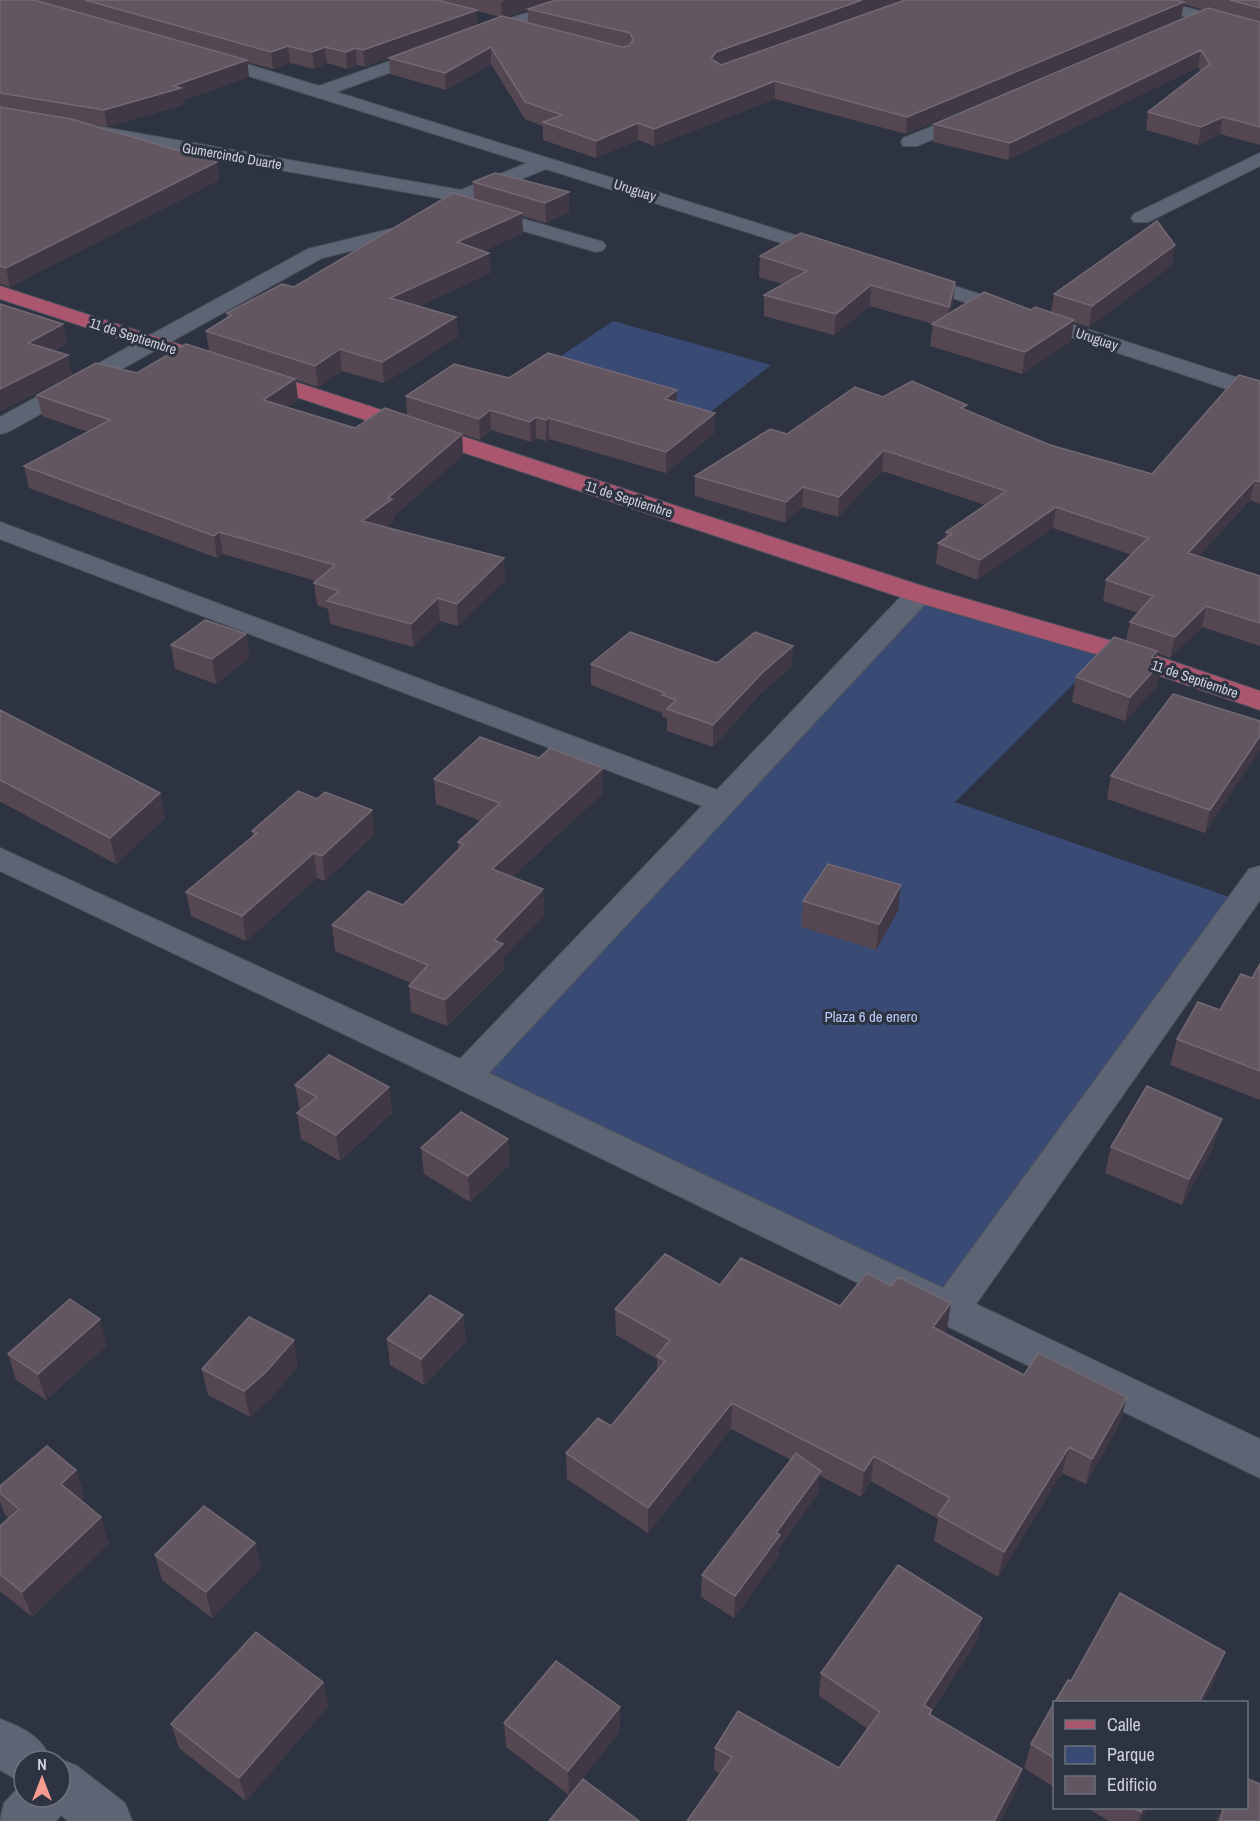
<svg xmlns="http://www.w3.org/2000/svg" width="1260" height="1821" font-family="'Archivo Narrow',sans-serif">
<style>
.green{fill:#394a75}
.lines{fill:none;stroke-linecap:round;stroke-linejoin:round}
.minor-casing{stroke:#4c515d;stroke-width:2}
.major-casing{stroke:#4c515d;stroke-width:2}
.minor{fill:#5d6474;fill-rule:evenodd}
.major{fill:#a9566e;fill-rule:evenodd}
.wall{fill:#554752;fill-rule:evenodd}
.shaded-wall{fill:#403945}
.building{fill:#625661;stroke:#736974;stroke-width:1.5}
.labels{text-anchor:middle;dominant-baseline:central;stroke-width:6;stroke-linejoin:round;paint-order:stroke}
.far-street-label{font-size:14px;fill:#cdd1da;stroke:#2d3340}
.park-label{font-size:15px;fill:#b8cbf8;stroke:#2d3340}
</style>
<rect width="100%" height="100%" fill="#2d3340"/>
<path class="green" d="M613,321L771,365L709,413L546,366Z
M919,594L1109,649L955,802L1238,900L950,1309L465,1076Z"/>
<g class="lines">
<g class="minor-casing">
<path id="minor" d="M569,0H593L591,3L481,39L475,40L467,35L469,31Z
M1133,0H1159L1260,27V37L1135,3Z
M430,47L436,48L438,52L436,56L336,92L840,249L843,253L840,257H826L546,169L470,200L408,237L322,258L8,432L0,434V417L308,249L394,228L445,199L102,139L93,133L95,129L102,127L461,190L527,163L201,61L199,57L207,52L319,86Z
M976,109L985,114L982,118L917,146H903L901,142L903,138Z
M1260,153V166L1148,222H1134L1131,218L1134,214Z
M479,206L603,242L606,246L603,250L596,252L472,216L469,212L472,208Z
M911,272L1260,385V400L904,282L900,278L904,274Z
M0,522L717,790L909,588L919,586L929,588L933,594L929,600L489,1073L943,1288L1249,869L1260,866V900L976,1304L1260,1439V1478L407,1064L0,871V848L460,1059L702,806L0,539Z
M0,1719C24,1728 42,1737 52,1761H24V1797H60V1761H55L60,1759L77,1766L125,1803L132,1821H68L61,1815L56,1821H0L4,1803L23,1783L0,1770Z"/>
</g>
<g class="major-casing">
<path id="major" d="M0,286L929,588L1119,643L1260,691V710L1099,655L909,600L0,299Z"/>
</g>
<use href="#minor" class="minor"/>
<use href="#major" class="major"/>
</g>
<path class="wall" d="M0,0H1260V145L1220,134L1198,145L1146,130L1148,112L1201,71L1198,67L1008,160L933,142L934,124L1204,10L1184,4L1181,18L906,134L775,99L654,146L638,140L596,158L543,140V126L525,119L491,64L446,90L390,74L389,58L365,67L357,65L347,69L327,63L314,69L290,63L273,69L247,62L249,77L183,100V105L107,127L89,124L217,162L219,180L10,287L0,284ZM528,10V23L505,17ZM477,11L500,17L477,25Z
M495,173L569,212L546,223L522,216L523,233L483,251L489,253L490,273L419,306L456,317L458,337L384,383L342,371L318,387L296,380L298,400L287,407L355,428L407,416L406,396L509,378L677,402L714,433L666,473L549,439L546,441L536,438L531,442L491,430L480,440L462,434L463,455L394,516V521L386,527L505,580L458,626L440,621L413,647L330,624L328,609L317,605L314,583L316,581L223,554L217,558L29,488L24,466L88,432L42,416L37,395L137,373L209,351L206,331L227,318V313L294,287L474,199L473,182Z
M1175,245L1171,266L1089,327L1073,322L1071,341L1022,374L930,346L933,324L870,306L834,335L764,316V295L783,284L759,277L760,256L953,303L950,313L1031,310L1051,312L1054,294Z
M1260,381V504L1250,500L1199,556L1260,576V646L1202,627L1170,658L1157,653L1156,658L1158,685L1125,721L1072,702L1076,677L1126,641L1130,622L1138,613L1103,601L1106,580L1132,555L1053,528L977,580L936,564L938,543L945,539L946,532L985,505L882,471L838,517L802,507L785,523L695,496V476L787,434L967,410L1050,445L1152,474Z
M246,634L249,658L216,684L175,669L171,645Z
M793,646L791,667L761,693L713,747L667,731V718L662,717V713L591,685V664L717,663Z
M0,710L160,793L165,818L116,864L1,802H0Z
M1260,721L1205,833L1107,799L1111,776Z
M434,779L603,793L512,877L543,889L544,915L504,957V969L447,1026L411,1012L409,986L411,983L335,951L332,925L403,905L459,850L458,842L481,821L436,804Z
M252,831L375,834L325,881L317,878L246,941L191,916L186,892L253,836Z
M803,901L898,911L876,950L801,927Z
M1260,964V1100L1170,1065L1177,1039L1220,1010L1252,978Z
M295,1085L389,1087L392,1113L340,1161L301,1139L297,1113L300,1111Z
M508,1139L509,1165L470,1202L424,1174L421,1148Z
M1214,1145L1182,1205L1105,1173L1111,1147Z
M720,1285L840,1306L891,1286L951,1303L947,1329L944,1333L1024,1375L1120,1423L1086,1484L1062,1473L998,1577L934,1541L938,1519L871,1481L861,1497L820,1476L818,1493L779,1548L778,1557L734,1618L701,1597L702,1575L791,1460L731,1429L648,1533L567,1479L566,1453L611,1426L657,1371V1359L616,1335L615,1309Z
M463,1315L466,1342L424,1385L390,1365L387,1339Z
M107,1345L46,1400L16,1380L8,1354Z
M298,1366L270,1399L250,1417L208,1395L202,1369Z
M76,1470L84,1496L80,1500L109,1543L32,1617L0,1591V1526L9,1518L5,1515L0,1502V1493Z
M255,1543L261,1568L212,1618L162,1580L155,1555Z
M982,1618L977,1641L932,1710L931,1716L1022,1769L1016,1791L1000,1821H687L720,1774L714,1770L715,1748L839,1768L868,1729L819,1696L821,1673Z
M323,1682L328,1706L246,1801L179,1748L171,1724Z
M1054,1703V1787L1024,1768L1031,1744Z
M504,1723L620,1731L569,1795L506,1747Z
M1087,1808H1147L1140,1821H1109Z
M1222,1808H1246L1260,1821H1217Z"/>
<path class="shaded-wall" d="M507,0H560L528,9V10L502,18L501,2Z
M862,0H905L715,69L711,59L716,52Z
M1184,2L1181,18L906,134L907,117Z
M477,10V26L365,67L363,50Z
M288,46L290,63L273,69L271,52Z
M325,47L327,63L314,69L312,52Z
M491,47V64L446,90L445,73Z
M356,48L357,65L347,69L346,52Z
M1201,50L1198,67L1008,160L1010,143Z
M247,60L249,77L183,100V105L107,127L104,110Z
M775,81V99L654,146V129Z
M1223,117L1220,134L1198,145L1201,127Z
M638,123V140L596,158V141Z
M217,162L219,180L10,287L6,268Z
M569,192V212L546,223L545,203Z
M522,213L523,233L458,262L457,242Z
M1175,245L1171,266L1089,327L1092,306Z
M489,253L490,273L392,319L390,298Z
M955,282L953,303L946,328L949,307Z
M871,285L870,306L834,335L836,314Z
M456,317L458,337L384,383L382,362Z
M1074,320L1071,341L1022,374L1025,352Z
M63,324L67,344L33,363L28,343Z
M340,349L342,371L318,387L315,366Z
M68,355L72,375L0,412V389Z
M295,379L298,400L266,421L263,400Z
M677,390L676,411L665,399Z
M490,410L491,430L480,440L479,419Z
M715,413L714,433L666,473V452Z
M536,417V438L531,442L530,422Z
M549,418V439L546,441V420Z
M462,434L463,455L394,516V521L364,543L362,521Z
M884,450L882,471L838,517L839,497Z
M1255,480L1250,500L1183,574L1188,553Z
M803,487L802,507L785,523L786,502Z
M1056,507L1053,528L977,580L980,560Z
M219,532L223,554L217,558L214,536Z
M504,558L505,580L458,626L457,604Z
M438,598L440,621L413,647L411,624Z
M1206,606L1202,627L1170,658L1175,637Z
M246,634L249,658L216,684L212,659Z
M793,646L791,667L761,693L713,747V725L763,672Z
M1157,651L1153,671L1163,660L1158,685L1125,721L1130,697L1152,657Z
M1260,736V750L1205,833L1210,810Z
M603,768V793L493,895L492,869Z
M160,793L165,818L116,864L110,838Z
M372,810L375,834L325,881L322,856Z
M314,853L317,878L246,941L242,916Z
M901,885L898,911L876,950L879,924Z
M543,889L544,915L504,957V969L447,1026L445,1000L494,940Z
M389,1087L392,1113L340,1161L336,1135Z
M1222,1119L1214,1145L1182,1205L1189,1179Z
M508,1139L509,1165L470,1202L468,1176Z
M951,1303L947,1329L929,1353L933,1327Z
M463,1315L466,1342L424,1385L421,1359Z
M100,1319L107,1345L46,1400L38,1374Z
M294,1340L298,1366L270,1399L250,1417L244,1391Z
M1127,1397L1120,1423L1086,1484L1092,1459Z
M732,1403L731,1429L648,1533V1508Z
M1069,1447L1062,1473L998,1577L1004,1552Z
M874,1456L871,1481L861,1497L864,1471Z
M76,1470L84,1496L69,1509L61,1484Z
M821,1471L818,1493L779,1548L778,1557L734,1618L735,1596L776,1533Z
M101,1517L109,1543L32,1617L22,1592Z
M255,1543L261,1568L212,1618L206,1592Z
M982,1618L977,1641L920,1727L924,1705Z
M1225,1652L1216,1677L1203,1702H1199Z
M323,1682L328,1706L246,1801L239,1778Z
M620,1707V1731L569,1795L568,1771Z
M1022,1769L1016,1791L1000,1821H994Z
M1143,1808H1147L1140,1821H1138Z"/>
<path class="building" d="M0,0H34L247,60L173,86L181,88L104,110L0,93Z
M85,0H437L477,10L363,50L356,48L346,52L325,47L312,52L288,46L271,52Z
M556,0H862L716,52L711,59L721,65L905,0H1175L1184,2L907,117L775,81L654,129L638,123L596,141L543,122L562,115L525,102L491,47L445,73L389,58L502,16L622,47L629,46L633,40L630,33L528,9Z
M1230,0H1260V8Z
M1208,8L1260,22V127L1223,117L1201,127L1148,112L1210,64L1201,50L1010,143L934,124Z
M0,107L71,119L217,162L6,268L0,266Z
M495,173L569,192L545,203L473,182Z
M453,193L522,213L457,242L489,253L390,298L456,317L382,362L340,349L315,366L206,331L232,315L227,313L282,284L294,287Z
M1157,221L1175,245L1092,306L1054,294Z
M801,233L955,282L949,307L871,285L836,314L764,295L807,271L760,256Z
M984,292L1031,310L1035,307L1074,320L1025,352L932,324Z
M0,304L63,324L28,343L68,355L0,389Z
M186,344L295,379L263,400L355,428L385,408L462,434L388,498L392,499L362,521L504,558L457,604L438,598L411,624L327,601L339,591L314,583L335,565L219,532L214,536L24,466L110,420L37,395L96,363L137,373Z
M548,353L677,390L665,399L715,413L666,452L549,418L546,420L536,417L530,422L490,410L479,419L406,396L454,364L509,378Z
M1239,375L1260,381V482L1255,480L1188,553L1260,576V623L1206,606L1175,637L1130,622L1153,596L1106,580L1148,538L1056,507L980,560L938,543L952,534L946,532L1006,491L884,450L839,497L803,487L786,502L695,476L770,429L787,434L855,387L883,397L912,381L967,405L961,408L1050,445L1152,474Z
M205,620L246,634L212,659L171,645Z
M630,632L717,663L755,632L793,646L763,672L713,725L667,709L676,700L662,695L665,693L591,664Z
M1114,637L1157,651L1152,657L1163,660L1130,697L1076,677Z
M1173,694L1260,721V736L1210,810L1111,776Z
M0,710L160,793L110,838L0,780Z
M480,737L539,758L550,748L603,768L492,869L543,889L494,940L503,944L445,1000L409,986L428,965L332,925L368,891L403,905L464,844L458,842L500,803L434,779Z
M298,791L317,799L325,792L372,810L322,856L314,853L242,916L186,892L257,833L252,831Z
M828,864L901,885L879,924L803,901Z
M1260,964V1071L1177,1039L1198,1002L1220,1010L1241,974L1252,978Z
M329,1055L389,1087L336,1135L297,1113L317,1097L295,1085Z
M1147,1086L1222,1119L1189,1179L1111,1147Z
M461,1112L508,1139L468,1176L421,1148Z
M665,1254L720,1285L741,1258L840,1306L867,1273L891,1286L898,1277L951,1303L933,1327L1024,1375L1038,1353L1127,1397L1092,1459L1069,1447L1004,1552L938,1515L950,1498L874,1456L864,1471L732,1403L648,1508L566,1453L598,1418L611,1426L665,1361L657,1356L670,1340L615,1309Z
M430,1295L463,1315L421,1359L387,1339Z
M70,1299L100,1319L38,1374L8,1354Z
M249,1317L294,1340L265,1373L244,1391L202,1369Z
M47,1446L76,1470L61,1484L101,1517L22,1592L0,1574V1526L19,1509L0,1493V1486Z
M796,1453L821,1471L776,1533L780,1535L735,1596L702,1575Z
M204,1506L255,1543L206,1592L155,1555Z
M898,1565L982,1618L924,1705L932,1710L929,1714L1022,1769L994,1821H687L732,1757L715,1748L738,1711L839,1768L880,1712L821,1673Z
M1120,1593L1225,1652L1199,1702H1055L1068,1680L1071,1681Z
M256,1632L323,1682L239,1778L171,1724Z
M556,1661L620,1707L568,1771L504,1723Z
M1054,1703V1758L1031,1744Z
M1246,1778L1260,1784V1821H1220L1224,1808H1246Z
M583,1779L639,1821H549Z
M1133,1808H1143L1141,1812Z"/>
<g class="labels">
<g class="far-street-label">
<text transform="translate(232 156) rotate(10)">Gumercindo Duarte</text>
<text transform="translate(635 190) rotate(18)">Uruguay</text>
<text transform="translate(133 336) rotate(18)">11 de Septiembre</text>
<text transform="translate(1097 339) rotate(18)">Uruguay</text>
<text transform="translate(629 499) rotate(18)">11 de Septiembre</text>
<text transform="translate(1195 679) rotate(19)">11 de Septiembre</text>
</g>
<g class="park-label">
<text x="871" y="1016">Plaza 6 de enero</text>
</g>
</g>
<rect x="1053" y="1701" width="195" height="108" fill="#2d3340" stroke="#6d727e" stroke-width="1.5"/>
<rect x="1065" y="1720" width="30" height="9" fill="#a9566e" stroke="#6d727e" stroke-width="1.5"/>
<text x="1107" y="1731" font-size="18" fill="#cdd1da">Calle</text>
<rect x="1065" y="1746" width="30" height="18" fill="#394a75" stroke="#6d727e" stroke-width="1.5"/>
<text x="1107" y="1761" font-size="18" fill="#cdd1da">Parque</text>
<rect x="1065" y="1776" width="30" height="18" fill="#625661" stroke="#6d727e" stroke-width="1.5"/>
<text x="1107" y="1791" font-size="18" fill="#cdd1da">Edificio</text>
<g transform="translate(42 1779)"><circle r="28" fill="#2d3340" stroke="#6d727e" stroke-width="1.5"/>
<path d="M0-4.5L10 22L0 15L-10 22Z" fill="#f59c90"/>
<text y="-9" font-size="16" font-weight="bold" text-anchor="middle" fill="#cdd1da">N</text>
</g>
</svg>
